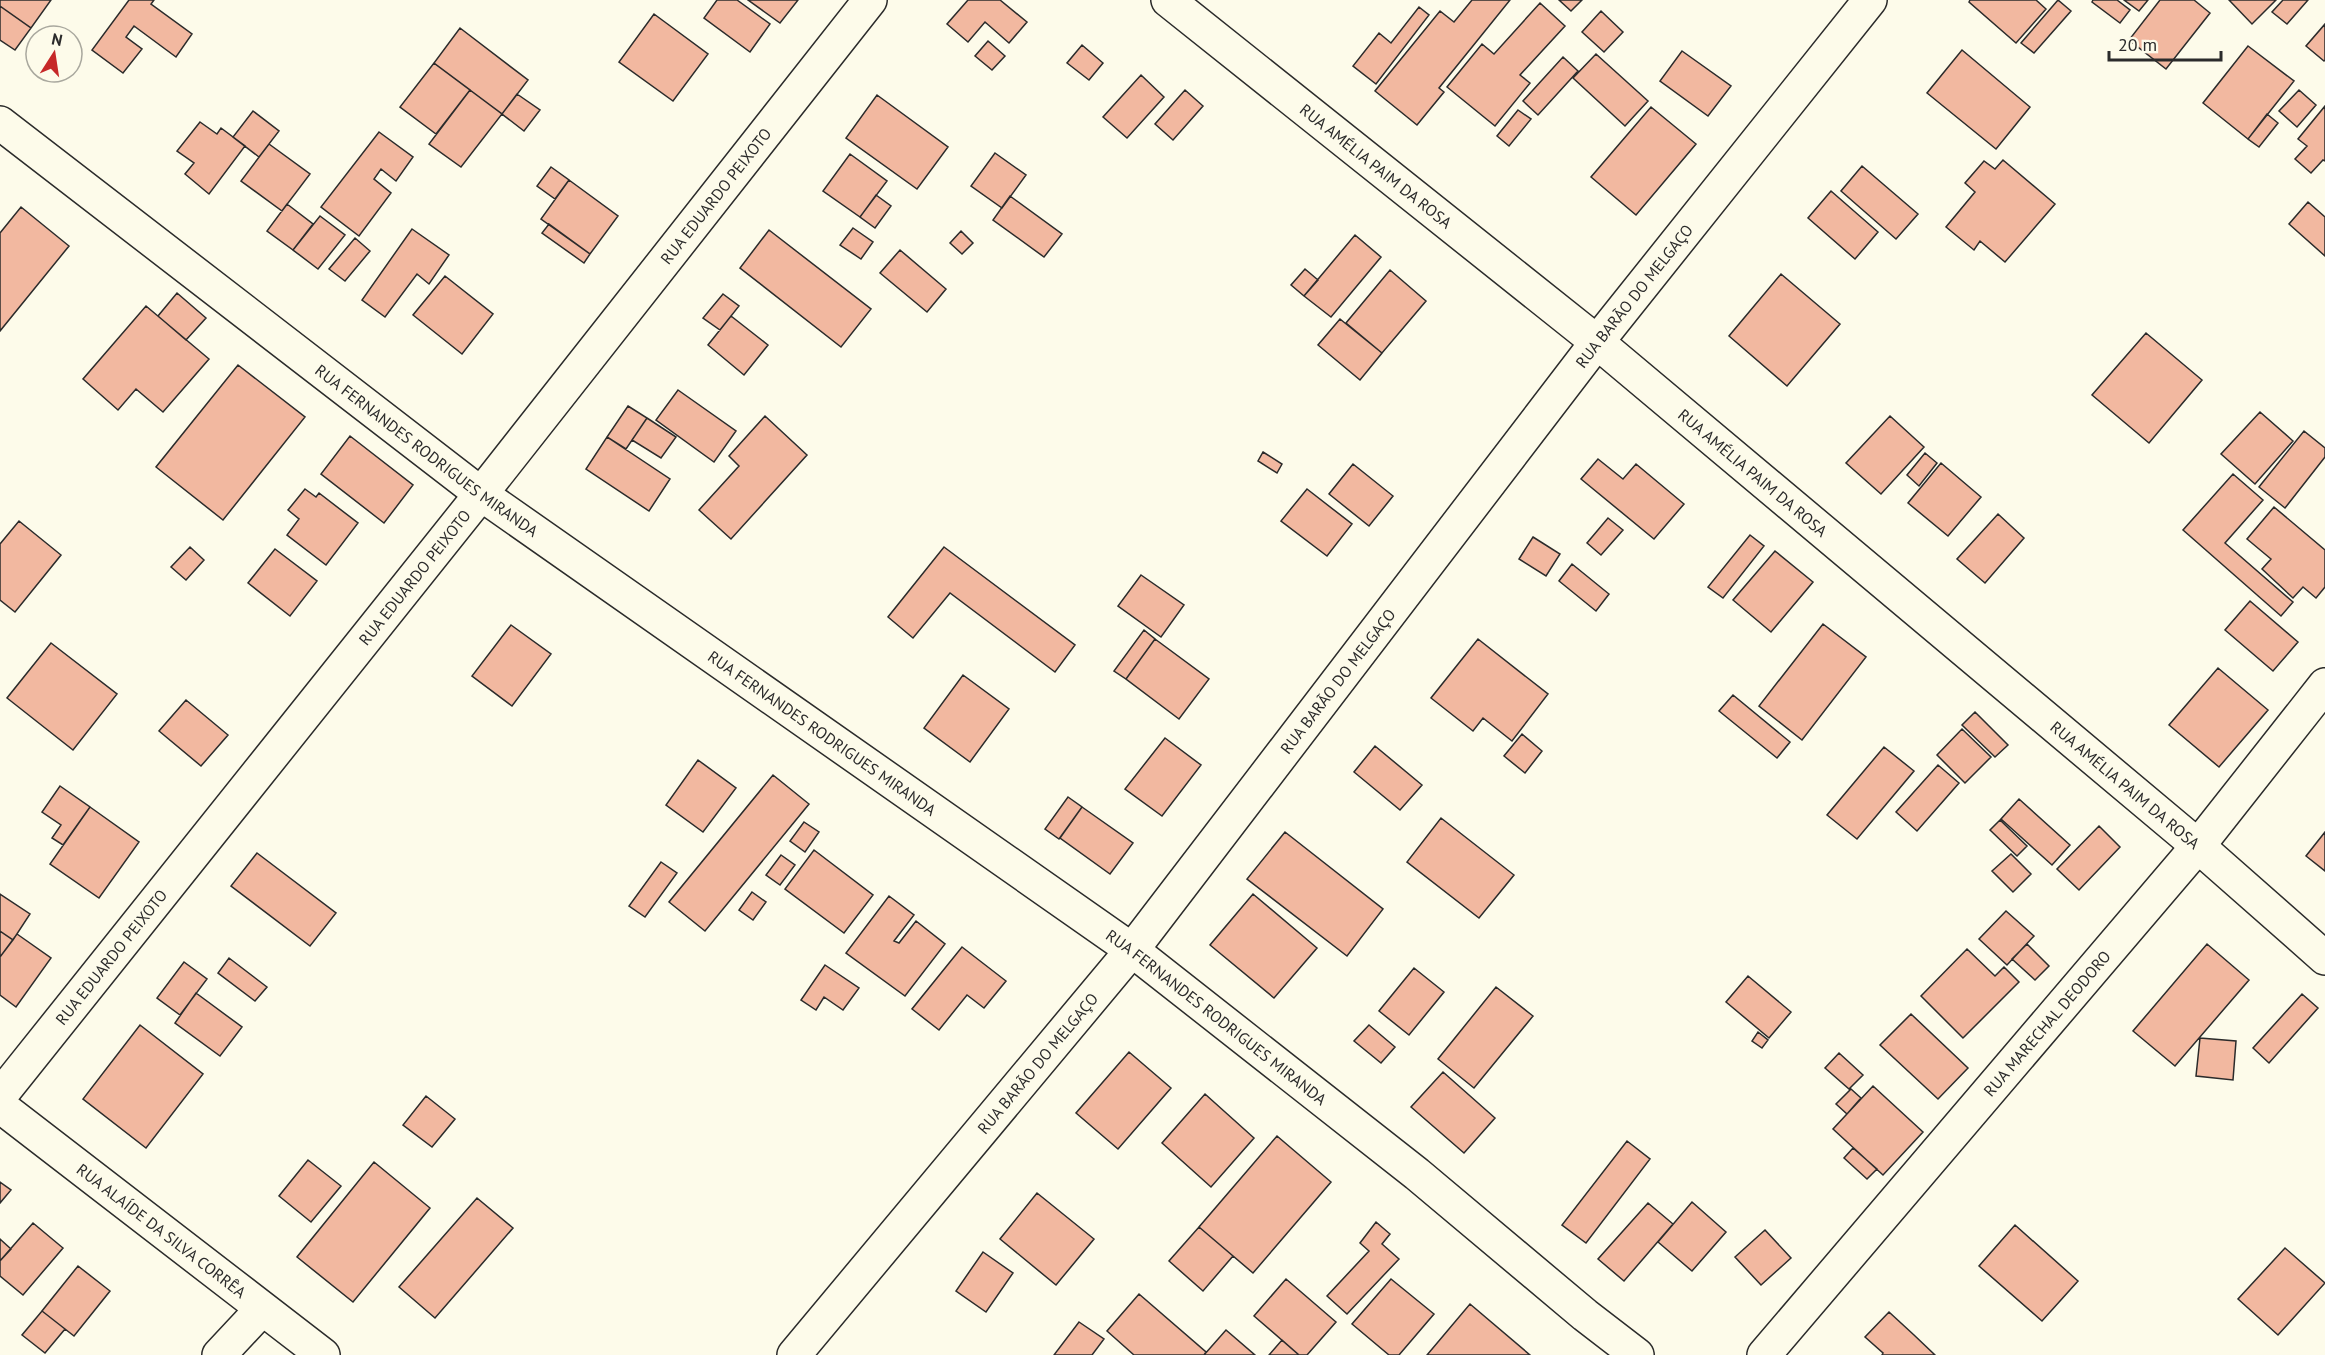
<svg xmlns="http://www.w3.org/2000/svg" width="2325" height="1355" font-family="'PT Sans',sans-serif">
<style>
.building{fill:#f2b8a0;stroke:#2b2b2b;stroke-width:1.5}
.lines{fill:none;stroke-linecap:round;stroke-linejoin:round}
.minor-casing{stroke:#2b2b2b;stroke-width:36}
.minor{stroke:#fdfbea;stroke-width:33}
.labels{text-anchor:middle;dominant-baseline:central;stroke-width:4.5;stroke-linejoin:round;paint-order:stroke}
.street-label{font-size:16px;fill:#2b2b2b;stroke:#fdfbea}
</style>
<rect width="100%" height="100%" fill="#fdfbea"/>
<path class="building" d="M0,0H51L31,28L0,6Z
M129,0H154L151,4L192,34L176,57L134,26L126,37L142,49L123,73L92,50Z
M717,0H737L770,24L750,52L704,18Z
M748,0H798L780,23Z
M968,0H1000L1027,22L1009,43L985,22L968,42L947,24Z
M1472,0H1510L1439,88L1444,92L1417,125L1375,91L1440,11L1454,22Z
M1559,0H1582L1571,11Z
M1970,0H2036L2046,9L2016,43L1969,2Z
M2058,0L2071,11L2034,53L2021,43Z
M2093,0H2117L2130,10L2120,23L2092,2Z
M2124,0H2148L2139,11Z
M2160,0H2194L2210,13L2166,69L2129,40Z
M2229,0H2276L2252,24Z
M2283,0H2308L2287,24L2272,12Z
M1540,3L1565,26L1520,75L1530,83L1495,126L1447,87L1482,44L1494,54Z
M0,6L31,28L15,50L0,40Z
M1419,7L1429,15L1376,84L1353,66L1379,33L1391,43Z
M1601,11L1623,32L1604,52L1582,32Z
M654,14L708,54L673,101L619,62Z
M2325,24V60L2324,61L2306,46Z
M460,28L528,80L502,114L434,63Z
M988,41L1005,56L992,70L975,56Z
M1082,45L1103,63L1089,80L1067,63Z
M2248,46L2294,81L2248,139L2203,103Z
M1962,50L2030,107L1996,149L1927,93Z
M1682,51L1731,86L1708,116L1660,81Z
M1596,54L1648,101L1625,126L1573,78Z
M1563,57L1578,71L1538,115L1523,101Z
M434,63L470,90L436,134L400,107Z
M1141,75L1164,97L1127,138L1103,117Z
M470,90L502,114L461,167L429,144Z
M1185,90L1203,106L1173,140L1155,124Z
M2299,90L2316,105L2297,127L2279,111Z
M517,94L540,110L524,131L502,114Z
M877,95L948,147L917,189L846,138Z
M2325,106V161L2323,160L2311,173L2295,159L2307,146L2298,139Z
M1651,107L1696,144L1636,215L1591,177Z
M1518,110L1531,119L1509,146L1497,136Z
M253,111L279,131L259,157L233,137Z
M2267,114L2278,123L2259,147L2248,139Z
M200,122L217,134L221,128L245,146L209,194L185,174L194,163L177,151Z
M379,132L413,157L396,181L381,169L374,179L391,193L359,236L321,207Z
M269,144L310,174L282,211L241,181Z
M995,153L1026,175L1002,208L971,186Z
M850,154L887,181L860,217L823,191Z
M2003,160L2055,204L2005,262L1980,241L1974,250L1946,227L1975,192L1965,183L1984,161L1995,169Z
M1862,166L1918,214L1896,239L1841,191Z
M551,167L569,180L555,199L537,186Z
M569,180L618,216L590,254L541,219Z
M1831,191L1878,232L1855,259L1808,218Z
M876,195L891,206L875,228L860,217Z
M1010,196L1062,234L1044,257L993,220Z
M2308,202L2325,217V256L2289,224Z
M287,204L313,224L293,250L267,231Z
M21,207L69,246L0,331V233Z
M320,216L345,235L318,269L293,250Z
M549,224L590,254L584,263L542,233Z
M853,228L873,242L861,259L840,245Z
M412,229L449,255L429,284L417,274L385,317L362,300Z
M769,230L871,309L841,347L740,268Z
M961,231L973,243L962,254L950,243Z
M1355,235L1381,257L1331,317L1304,296Z
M355,238L370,251L345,281L329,269Z
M900,250L946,289L927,312L880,273Z
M1305,269L1318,280L1304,296L1291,285Z
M1390,270L1426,301L1382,353L1346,323Z
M1781,274L1840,324L1787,386L1729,336Z
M445,276L493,314L462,354L413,315Z
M177,293L206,318L186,340L158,316Z
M723,294L739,306L720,330L703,318Z
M146,306L209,359L163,412L136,389L118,410L83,379Z
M731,316L768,345L744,375L708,345Z
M1340,319L1382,353L1360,380L1318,345Z
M2146,333L2202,380L2149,443L2092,395Z
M238,365L305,417L223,520L156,467Z
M678,390L736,431L714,462L656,420Z
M628,406L647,418L626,449L607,437Z
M2260,412L2293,441L2255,484L2221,454Z
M765,416L807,455L731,539L699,510L739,466L729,456Z
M1890,416L1924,447L1881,494L1846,463Z
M647,418L676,437L661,458L632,440Z
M2304,431L2325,448V457L2285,508L2259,487Z
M350,436L413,485L384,523L321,474Z
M607,437L670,479L649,511L586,469Z
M1263,452L1282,464L1277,473L1258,461Z
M1925,453L1937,463L1919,486L1907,475Z
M1598,459L1623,479L1636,464L1684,504L1654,539L1581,479Z
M1941,463L1981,497L1948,536L1908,503Z
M1353,464L1393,496L1369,526L1329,494Z
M2233,474L2263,500L2225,543L2293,602L2281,616L2183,530Z
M305,489L316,497L319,493L358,523L326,565L287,535L299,519L288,510Z
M1307,489L1352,524L1327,556L1281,521Z
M2274,507L2325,550V587L2316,598L2303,587L2293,598L2262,569L2271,559L2247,539Z
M1998,514L2024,538L1985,583L1957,559Z
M1608,518L1623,530L1601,555L1587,543Z
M19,521L61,555L15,612L0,600V544Z
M1750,535L1764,546L1723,598L1708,587Z
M1533,537L1560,554L1546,576L1519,559Z
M190,547L204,560L186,580L171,567Z
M944,547L1075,645L1055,672L950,593L913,638L888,617Z
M275,549L317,581L290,616L248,583Z
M1775,551L1813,582L1771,632L1733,600Z
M1572,564L1609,594L1596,611L1559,581Z
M1141,575L1184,605L1161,637L1118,606Z
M2250,601L2298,642L2273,671L2225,630Z
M1823,624L1866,657L1802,740L1759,706Z
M511,625L551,654L512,706L472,676Z
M1144,630L1155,639L1126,679L1114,671Z
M1155,639L1209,679L1179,719L1126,679Z
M1478,639L1548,694L1512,741L1483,718L1473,731L1431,698Z
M51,643L117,694L73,750L7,698Z
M2218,668L2268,710L2219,767L2169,725Z
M963,675L1009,709L970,762L924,728Z
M1733,695L1790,742L1777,758L1719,711Z
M186,700L228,735L201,766L159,731Z
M1975,712L2008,745L1995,757L1962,725Z
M1962,729L1991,757L1965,783L1937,755Z
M1522,734L1542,751L1525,773L1504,756Z
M1165,738L1201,765L1162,816L1125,789Z
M1375,746L1422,785L1400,810L1354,772Z
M1884,747L1914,771L1857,839L1827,815Z
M698,760L736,788L703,832L666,805Z
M1938,765L1959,783L1917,831L1896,812Z
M773,775L809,804L705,931L669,902Z
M60,786L90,807L63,845L52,838L61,825L42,812Z
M1068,797L1082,807L1059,839L1045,829Z
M2019,799L2070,845L2052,865L2001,819Z
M90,807L139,842L99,898L50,864Z
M1082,807L1133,843L1110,874L1060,838Z
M1441,818L1514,875L1479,918L1407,862Z
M2000,820L2027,846L2017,856L1990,830Z
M804,822L819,832L805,852L790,841Z
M2099,826L2120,847L2079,890L2057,869Z
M1285,832L1383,909L1347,956L1247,879Z
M2325,832V871L2306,856Z
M814,850L873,895L844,933L785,889Z
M257,853L336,913L310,946L231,886Z
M2011,854L2031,874L2013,892L1992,871Z
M781,855L795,865L780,885L766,875Z
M661,862L677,873L645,917L629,906Z
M752,892L766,902L753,920L739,910Z
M0,894L30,914L13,940L0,931Z
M1253,894L1317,948L1274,998L1210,945Z
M889,896L914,915L894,941L899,943L916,921L945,944L905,996L846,953Z
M2006,911L2034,936L2007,965L1979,939Z
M0,931L13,940L0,957Z
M17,934L51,958L16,1007L0,995V957Z
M2027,944L2049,966L2035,980L2012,959Z
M2207,944L2249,980L2175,1066L2133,1031Z
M962,947L1006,981L984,1008L967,995L939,1030L912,1009Z
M1967,949L1995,976L2004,967L2019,982L1963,1038L1921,996Z
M229,958L267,987L255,1001L218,973Z
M184,962L207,979L180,1015L157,998Z
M825,965L859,988L843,1010L824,997L816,1010L801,1000Z
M1414,968L1444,992L1409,1035L1379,1011Z
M1748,976L1791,1012L1769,1038L1726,1002Z
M1496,987L1533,1016L1474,1088L1438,1059Z
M196,993L242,1027L220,1056L175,1023Z
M2302,994L2318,1008L2269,1063L2253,1048Z
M1911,1014L1968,1068L1938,1099L1880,1045Z
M140,1025L203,1074L146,1148L83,1099Z
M1369,1025L1395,1047L1381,1063L1354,1041Z
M1758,1032L1768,1040L1762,1048L1752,1041Z
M2200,1038L2236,1041L2233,1080L2196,1076Z
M1129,1052L1171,1088L1118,1149L1076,1113Z
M1839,1053L1863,1075L1849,1089L1825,1068Z
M1443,1072L1495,1118L1464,1153L1411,1107Z
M1873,1086L1923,1132L1883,1175L1833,1129Z
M1851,1089L1861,1098L1847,1114L1836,1104Z
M1205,1094L1254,1138L1211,1187L1162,1143Z
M426,1096L455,1119L432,1147L403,1125Z
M1277,1136L1331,1182L1253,1273L1199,1227Z
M1627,1141L1650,1159L1586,1243L1562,1225Z
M1853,1148L1877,1169L1867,1179L1844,1158Z
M308,1160L341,1186L311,1222L279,1196Z
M374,1162L430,1208L353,1302L297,1257Z
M0,1182L11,1190L0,1203Z
M1037,1193L1094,1239L1056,1285L1000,1239Z
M477,1198L513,1228L435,1318L399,1287Z
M1692,1202L1726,1232L1692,1271L1658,1242Z
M1648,1203L1673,1224L1624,1281L1598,1259Z
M1376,1222L1390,1234L1382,1244L1399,1259L1347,1314L1327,1296L1369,1251L1360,1243Z
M33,1223L63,1248L23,1295L0,1276V1261Z
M2015,1225L2078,1281L2042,1321L1979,1266Z
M1199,1227L1233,1256L1203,1291L1169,1261Z
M1765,1230L1791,1258L1761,1285L1735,1257Z
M0,1239L11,1249L0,1261Z
M2285,1248L2325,1283L2278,1335L2238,1299Z
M983,1252L1013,1273L986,1312L956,1291Z
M78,1266L110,1291L74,1336L42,1311Z
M1286,1279L1336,1322L1307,1355H1299L1254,1316Z
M1391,1279L1434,1314L1399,1355H1389L1352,1324Z
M1139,1294L1206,1352L1204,1355H1134L1107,1331Z
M1470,1304L1530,1355H1427Z
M42,1311L65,1329L45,1353L22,1335Z
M1889,1312L1914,1335L1935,1355H1882L1883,1353L1865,1337Z
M1079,1322L1104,1339L1092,1355H1054Z
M1226,1330L1255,1355H1204Z
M1282,1340L1299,1355H1269Z"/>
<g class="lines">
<g class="minor-casing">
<g id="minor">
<path id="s1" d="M1168,0L1597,342L2198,846L2325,958"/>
<path id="s2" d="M0,123L481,494L1132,950L1417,1174L1585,1315L1637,1355"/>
<path id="s3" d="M0,1096L481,494L870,0"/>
<path id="s4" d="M0,1106L323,1355"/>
<path d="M219,1355L262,1309"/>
<path id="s5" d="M794,1355L1132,950L1597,342L1870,0"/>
<path id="s6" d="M1764,1355L2198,846L2325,685"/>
</g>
</g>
<use href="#minor" class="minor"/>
</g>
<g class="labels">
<g class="street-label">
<text stroke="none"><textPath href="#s1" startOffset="266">RUA AMÉLIA PAIM DA ROSA</textPath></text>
<text stroke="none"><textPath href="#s3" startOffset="1150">RUA EDUARDO PEIXOTO</textPath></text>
<text stroke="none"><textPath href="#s5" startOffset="1352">RUA BARÃO DO MELGAÇO</textPath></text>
<text stroke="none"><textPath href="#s2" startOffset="538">RUA FERNANDES RODRIGUES MIRANDA</textPath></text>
<text stroke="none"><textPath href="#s1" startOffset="752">RUA AMÉLIA PAIM DA ROSA</textPath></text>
<text stroke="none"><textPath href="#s3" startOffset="664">RUA EDUARDO PEIXOTO</textPath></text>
<text stroke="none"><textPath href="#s5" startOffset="866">RUA BARÃO DO MELGAÇO</textPath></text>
<text stroke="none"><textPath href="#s2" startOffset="1024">RUA FERNANDES RODRIGUES MIRANDA</textPath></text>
<text stroke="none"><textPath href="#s1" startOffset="1238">RUA AMÉLIA PAIM DA ROSA</textPath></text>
<text stroke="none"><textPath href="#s3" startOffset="178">RUA EDUARDO PEIXOTO</textPath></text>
<text stroke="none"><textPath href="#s2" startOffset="1510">RUA FERNANDES RODRIGUES MIRANDA</textPath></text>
<text stroke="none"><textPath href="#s6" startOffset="436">RUA MARECHAL DEODORO</textPath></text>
<text stroke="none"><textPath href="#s5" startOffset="380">RUA BARÃO DO MELGAÇO</textPath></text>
<text stroke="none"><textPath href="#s4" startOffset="204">RUA ALAÍDE DA SILVA CORRÊA</textPath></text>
</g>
</g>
<g transform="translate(54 54) rotate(12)"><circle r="28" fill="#fdfbea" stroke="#a9a89e" stroke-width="1.5"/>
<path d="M0-4.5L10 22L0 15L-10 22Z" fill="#c62828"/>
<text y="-9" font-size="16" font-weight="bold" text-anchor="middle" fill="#2b2b2b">N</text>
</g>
<path d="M2109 51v9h112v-9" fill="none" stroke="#2b2b2b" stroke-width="3"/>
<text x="2118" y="51" font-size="18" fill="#2b2b2b" stroke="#fdfbea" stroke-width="4.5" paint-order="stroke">20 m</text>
</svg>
